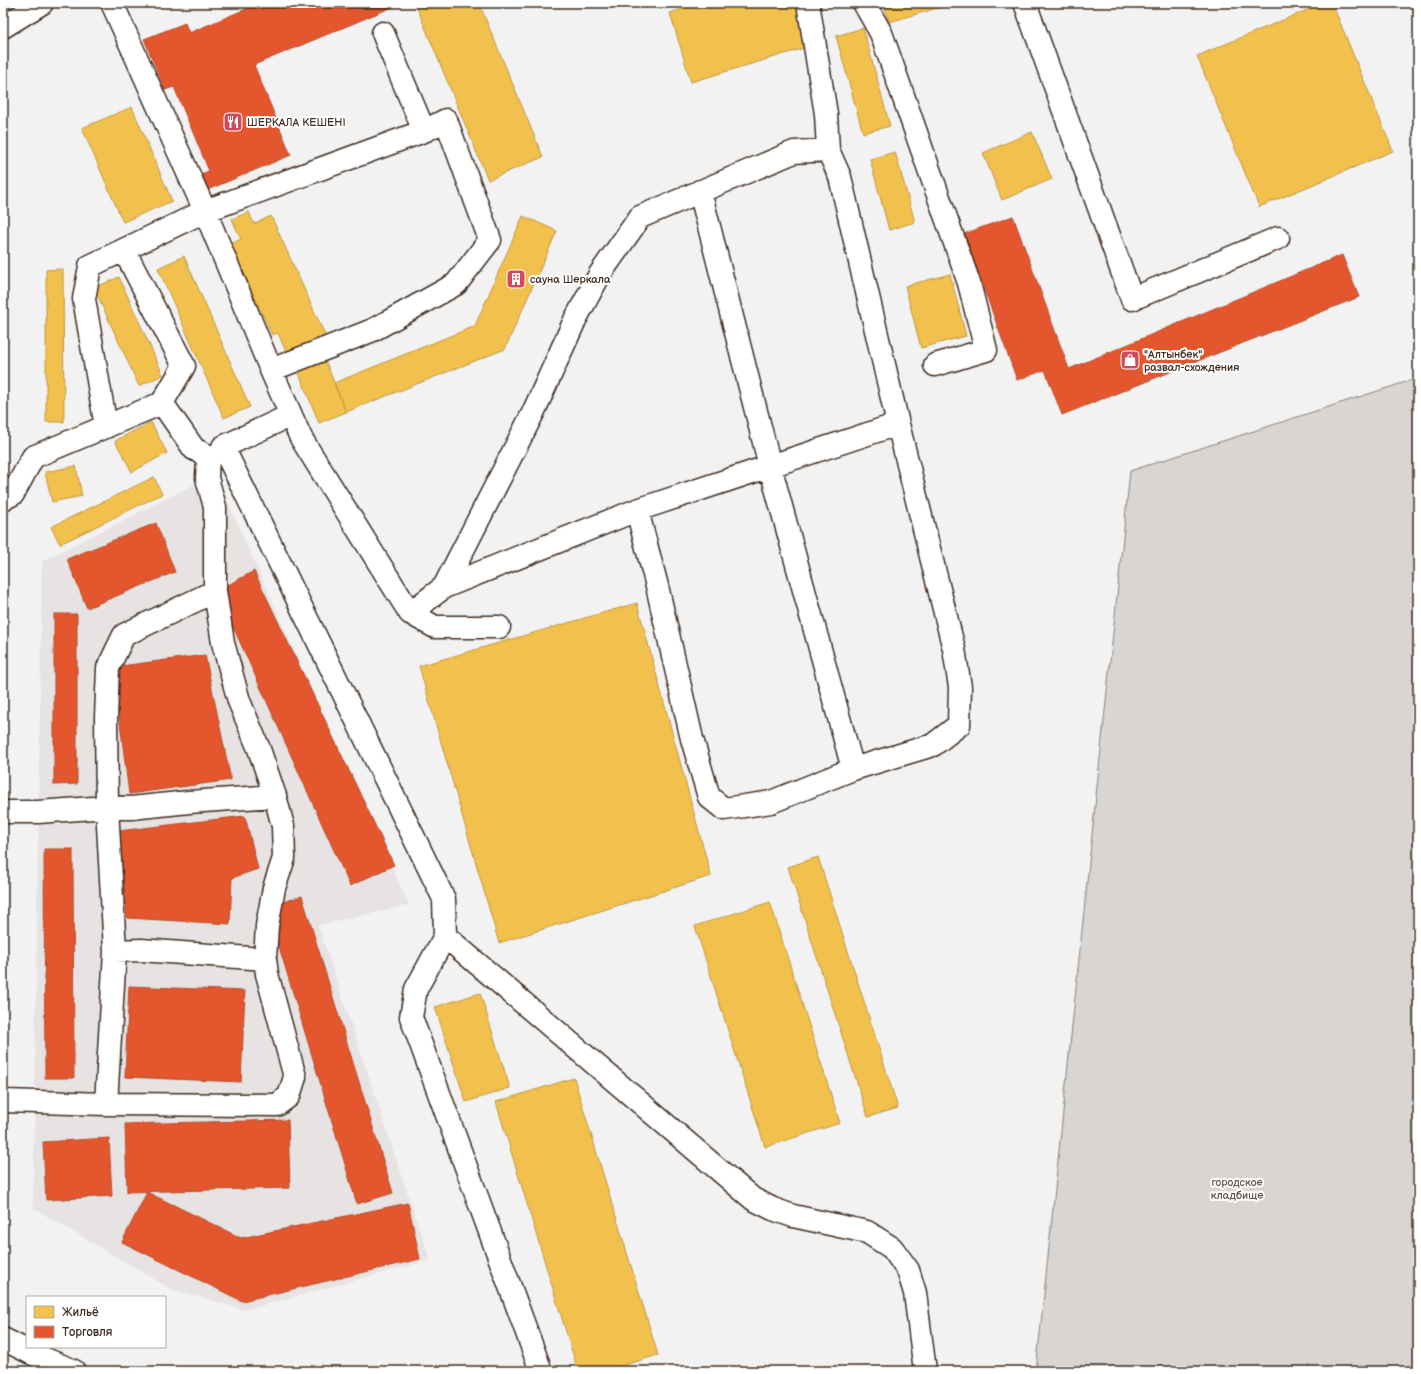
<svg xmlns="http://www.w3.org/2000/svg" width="1421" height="1374" font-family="'Balsamiq Sans',sans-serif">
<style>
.built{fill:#e6e3e2}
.green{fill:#d8d5d2;stroke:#8a8078}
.homes{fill:#f2c14e;stroke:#bb9440}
.shops{fill:#e4572e;stroke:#b14a29}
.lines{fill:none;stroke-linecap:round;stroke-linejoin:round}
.minor-casing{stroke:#3b2a1e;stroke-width:25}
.major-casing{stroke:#3b2a1e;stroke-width:25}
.minor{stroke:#fff;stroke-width:22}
.major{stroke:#fff;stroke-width:22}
.labels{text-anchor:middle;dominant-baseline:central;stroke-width:4;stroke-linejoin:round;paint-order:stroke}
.poi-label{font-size:11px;fill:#3b2a1e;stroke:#fff;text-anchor:start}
.park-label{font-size:11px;fill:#62554b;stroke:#fff}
</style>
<rect width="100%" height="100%" fill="#f3f2f2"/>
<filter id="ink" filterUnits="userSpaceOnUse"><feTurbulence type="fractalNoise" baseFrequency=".025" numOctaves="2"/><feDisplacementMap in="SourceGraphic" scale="8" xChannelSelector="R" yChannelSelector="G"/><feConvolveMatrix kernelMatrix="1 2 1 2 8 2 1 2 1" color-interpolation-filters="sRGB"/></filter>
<g filter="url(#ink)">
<path class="built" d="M215,474L409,905L318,925L430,1260L245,1310L171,1289L33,1208L42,561Z"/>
<path class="green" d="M1418,378V1371H1036L1130,471Z"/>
<path class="homes" d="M415,3H479L543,157L488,180Z
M703,3H795L808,47L691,82L670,13Z
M883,3H955L889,22Z
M1324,3H1332L1393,151L1259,207L1197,56Z
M863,28L890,126L863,133L836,36Z
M132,107L172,201L123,222L82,128Z
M1032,132L1052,179L1002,200L983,153Z
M895,152L915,222L889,230L870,159Z
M249,212L254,224L271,216L326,337L287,354L278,333L272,335L230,244L241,239L232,219Z
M523,216L557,231L505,349L346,412L334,383L475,326Z
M184,256L250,407L224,418L158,268Z
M63,269L64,422H46V270Z
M950,274L966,336L921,348L905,286Z
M119,277L163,375L139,386L94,288Z
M325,360L346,412L319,423L298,371Z
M151,422L167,453L132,472L115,441Z
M76,466L82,496L52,502L45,472Z
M154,477L162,494L60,544L51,527Z
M637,603L711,876L499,943L419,666Z
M818,857L898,1108L868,1117L788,867Z
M770,902L840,1123L765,1147L695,926Z
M480,993L510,1088L466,1102L435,1007Z
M574,1078L658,1355L605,1371H578L496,1102Z"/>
<path class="shops" d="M260,3H402L254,65L291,155L205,191L198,175L209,171L174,87L165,90L144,39L185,23L189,33Z
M1013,216L1069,369L1342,255L1359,297L1062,415L1045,370L1017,380L964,234Z
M156,523L175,572L87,608L67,559Z
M254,571L394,865L350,886L217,591Z
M54,614H77V784L54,785Z
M205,655L231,780L129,794L113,667Z
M245,816L258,869L232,878L230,924L127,918L118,831Z
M44,849H73L74,1078H45Z
M302,896L393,1193L357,1204L267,907Z
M129,986L245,991L241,1082L125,1077Z
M288,1120L290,1188L127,1192L125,1124Z
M109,1138L112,1196L46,1200L43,1142Z
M147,1192L241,1238L408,1203L420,1259L242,1301L122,1242Z"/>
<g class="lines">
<g class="minor-casing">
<path id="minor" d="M112,3L205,211L271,370L301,438L410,613L435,627H499
M808,3L826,114L828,150
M864,3L881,33L969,283L986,350L935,365
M1025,3L1132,299L1278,238
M700,191L770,466L853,769
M124,250L184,366L162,403
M271,370L373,330L456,284L490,240L446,120L424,131
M291,415L223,447L444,899L445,936L416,989L411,1017L541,1371
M106,427L84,299L90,266L205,211L424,131L383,33
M3,499L13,494L33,457L162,403L194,449L208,456L207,478L215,507V591
M444,587L637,510L898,424
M410,613L444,587L533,413L575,320L600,274L640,217L794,152L828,150L840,177L898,424L954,649L960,687L959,725L933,745L853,769L771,802L724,809L709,797L692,739L657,586L637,510
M3,812H38L107,807L115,951L106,1104L3,1101
M445,936L753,1199L773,1209L793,1216L867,1232L892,1248L908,1270L915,1293L925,1371
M265,959L267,926L274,888L284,858L283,826L275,796L259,749L239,701L223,643L215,591L124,635L108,668L106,718L107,807L131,808L189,802L275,796
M106,1104L277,1105L289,1096L295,1077L267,974L265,959L141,950L115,951
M3,1339L31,1353L74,1371"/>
</g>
<g class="major-casing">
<path id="major" d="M3,27L42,3"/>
</g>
<use href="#minor" class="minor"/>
<use href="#major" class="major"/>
</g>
</g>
<defs>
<g id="restaurant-square" transform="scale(1)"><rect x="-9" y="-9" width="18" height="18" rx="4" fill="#d1495b" stroke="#fff"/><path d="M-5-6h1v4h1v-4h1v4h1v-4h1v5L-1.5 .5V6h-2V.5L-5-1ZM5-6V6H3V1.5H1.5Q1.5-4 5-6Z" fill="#fff"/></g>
<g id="building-square" transform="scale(1)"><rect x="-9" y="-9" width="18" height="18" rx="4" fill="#d1495b" stroke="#fff"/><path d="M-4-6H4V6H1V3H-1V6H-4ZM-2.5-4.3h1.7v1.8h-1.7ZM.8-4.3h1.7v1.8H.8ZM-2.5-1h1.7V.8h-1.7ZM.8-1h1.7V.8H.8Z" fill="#fff"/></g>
<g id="shop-square" transform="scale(1)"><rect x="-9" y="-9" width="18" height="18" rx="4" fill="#d1495b" stroke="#fff"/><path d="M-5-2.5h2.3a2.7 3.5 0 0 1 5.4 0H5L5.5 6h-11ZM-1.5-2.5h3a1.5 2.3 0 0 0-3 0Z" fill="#fff"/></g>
</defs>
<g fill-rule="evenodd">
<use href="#restaurant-square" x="233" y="122"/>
<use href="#building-square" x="516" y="279"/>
<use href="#shop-square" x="1130" y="360"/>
</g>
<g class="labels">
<g class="poi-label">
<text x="247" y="122">ШЕРКАЛА КЕШЕНІ</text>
<text x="530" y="279">сауна Шеркала</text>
<text x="1144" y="354">"Алтынбек"<tspan x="1144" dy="13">развал-схождения</tspan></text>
</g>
<g class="park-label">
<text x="1237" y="1182">городское<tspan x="1237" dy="13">кладбище</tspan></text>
</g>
</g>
<rect width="1421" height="1374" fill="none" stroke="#fff" stroke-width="16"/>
<rect x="8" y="8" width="1405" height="1358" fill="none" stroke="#3b2a1e" stroke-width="1.5" filter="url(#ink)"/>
<rect x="26" y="1296" width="140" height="52" fill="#ffffff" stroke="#b1aaa5"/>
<rect x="34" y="1306" width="20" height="12" fill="#f2c14e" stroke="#b1aaa5"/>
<text x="62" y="1316" font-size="12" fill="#3b2a1e">Жильё</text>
<rect x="34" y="1326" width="20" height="12" fill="#e4572e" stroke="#b1aaa5"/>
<text x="62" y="1336" font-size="12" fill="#3b2a1e">Торговля</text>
</svg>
